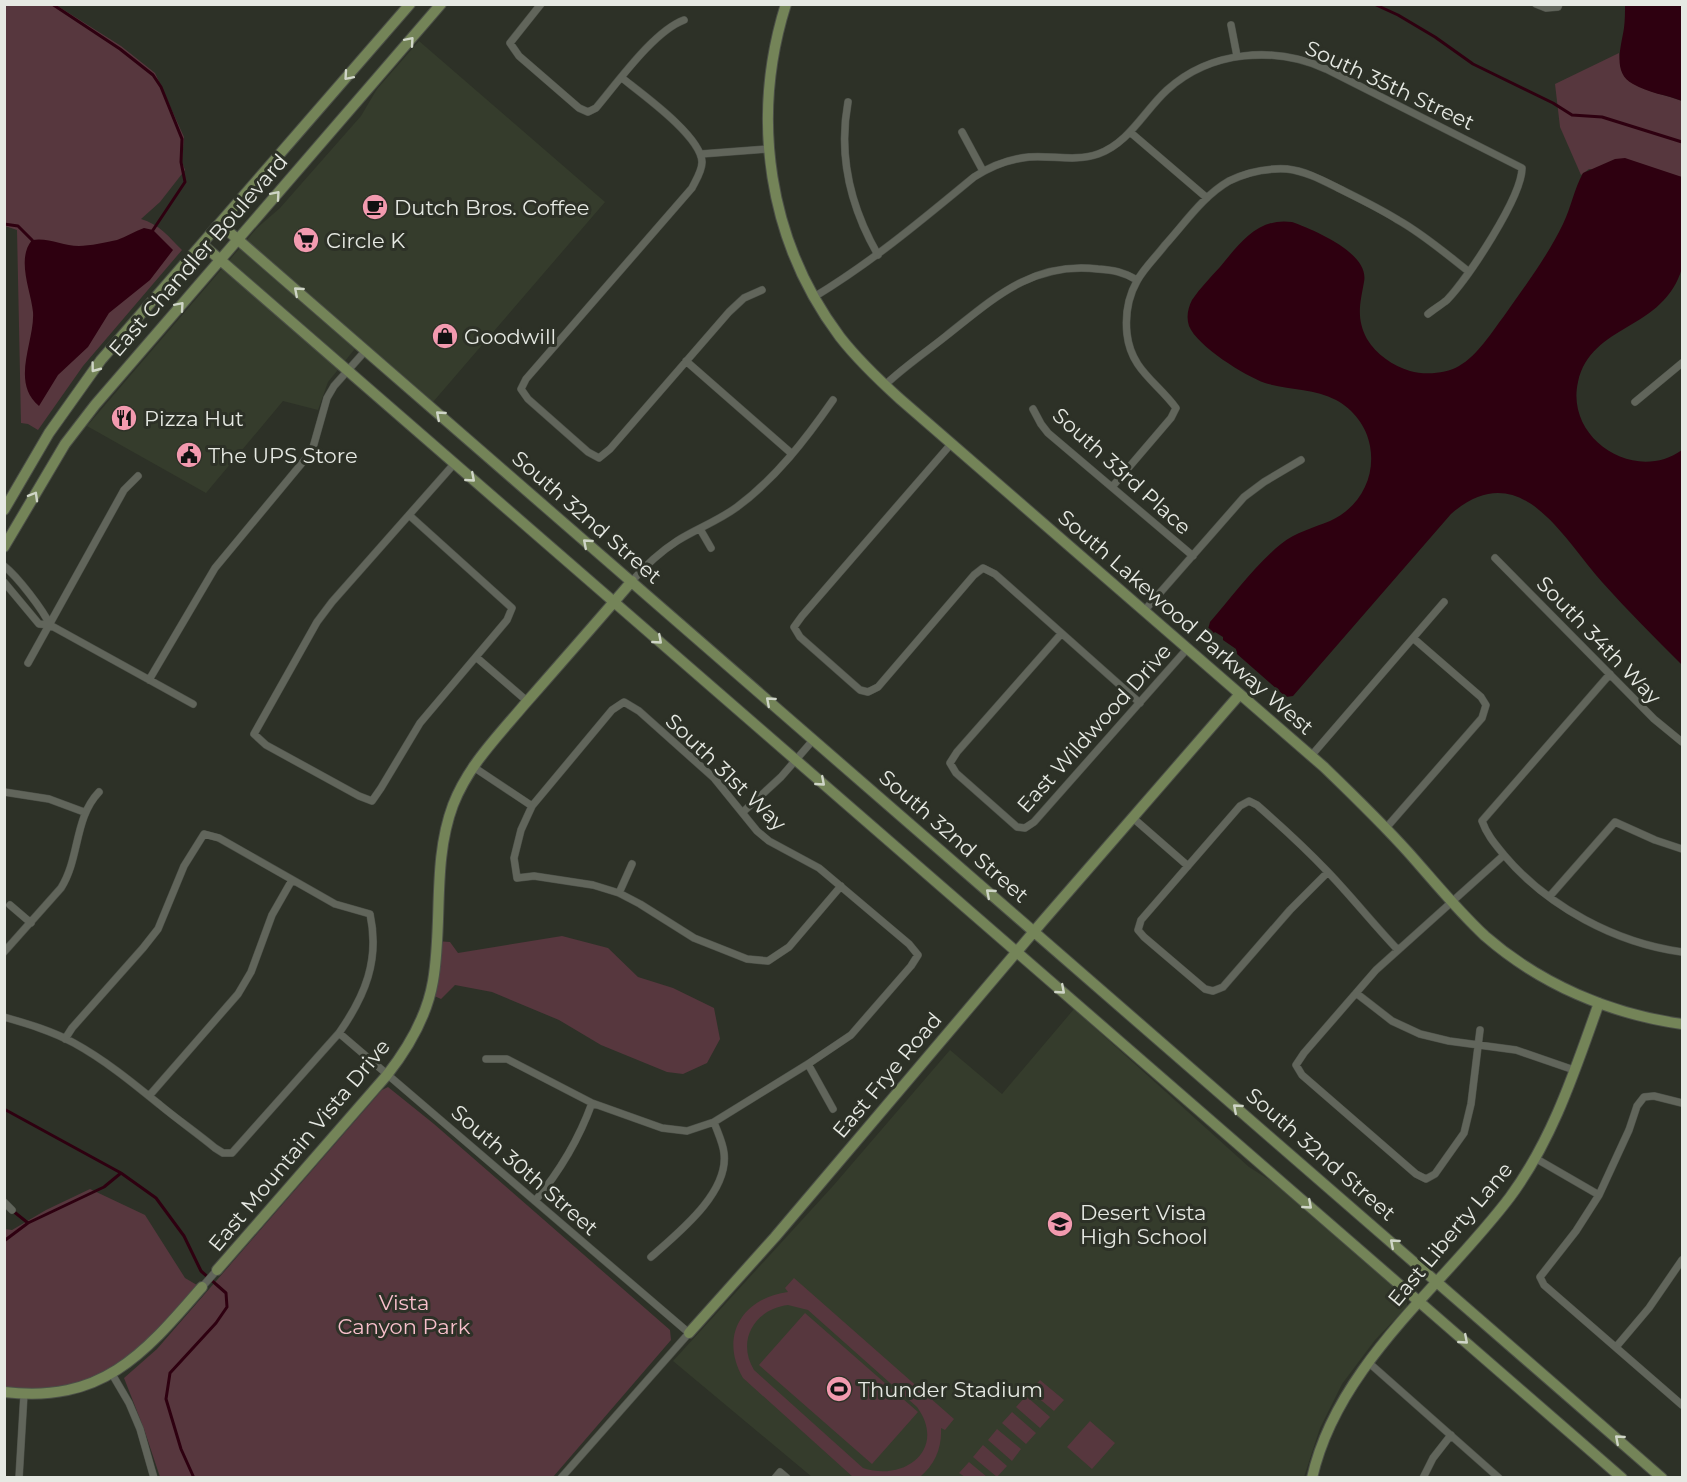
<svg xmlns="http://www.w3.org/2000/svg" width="1687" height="1482" font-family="Montserrat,sans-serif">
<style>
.built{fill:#353c2c}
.green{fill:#57373e;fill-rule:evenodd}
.water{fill:#2e0010}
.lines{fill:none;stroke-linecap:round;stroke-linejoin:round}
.stream{stroke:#2e0010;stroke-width:3}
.street-casing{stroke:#4b4f47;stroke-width:8}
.secondary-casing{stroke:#4b4f47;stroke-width:12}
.street{stroke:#61655b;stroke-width:7}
.secondary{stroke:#748458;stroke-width:10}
.oneway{stroke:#cfd5c7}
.labels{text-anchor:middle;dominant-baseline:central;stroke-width:6;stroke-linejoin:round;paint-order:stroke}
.street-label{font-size:21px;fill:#e6e9e3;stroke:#2d3127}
.poi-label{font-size:21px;fill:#e6e9e3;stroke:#2d3127;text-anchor:start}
.park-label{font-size:21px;fill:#f7bfcb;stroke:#2d3127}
</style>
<rect width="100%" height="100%" fill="#2d3127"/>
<path class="built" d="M419,41L605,202L433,402L362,340L328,382L318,410L283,401L206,493L87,426L257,228L280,208L361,116L377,89Z
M1074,1009L1249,1167L1273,1182L1404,1295L1407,1301V1307L1375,1340L1342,1384L1320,1428L1304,1477H812L673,1361L833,1186L950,1050L1002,1094Z"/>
<path class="green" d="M5,5H56L121,46L155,73L184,137L182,162L185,170L160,202L141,219C159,224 169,237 182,250L83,366L38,430L28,424L21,423L17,230L5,226Z
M1619,53C1621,90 1656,91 1682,101V177L1589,169L1581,175L1560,127L1555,84Z
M562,936L608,948L638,977L673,988L714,1008L720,1039L707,1063L683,1074L667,1072L601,1045L559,1020L492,992L455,985L441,999L430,994L436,941L450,942L458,953Z
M388,1087L434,1124L670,1330L671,1340L553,1477H160L144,1429L124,1378L157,1349L382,1090Z
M90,1189L145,1215L185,1278L202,1288L131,1361L70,1389L5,1392V1229L12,1230L46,1210Z
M794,1278L954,1419L945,1430L941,1428C942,1448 935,1464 920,1477H853L743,1378C719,1336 742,1298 788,1292L785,1288ZM788,1305L808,1310L917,1407C947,1448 906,1482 863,1468L754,1370C736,1340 755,1309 788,1305Z
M805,1313L918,1412L872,1464L759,1365Z
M1040,1380L1064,1400L1054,1411L1030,1391Z
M1026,1396L1050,1417L1040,1428L1016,1407Z
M1012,1412L1036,1433L1026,1444L1002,1423Z
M1090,1421L1115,1443L1092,1469L1067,1447Z
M997,1429L1021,1449L1012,1461L988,1440Z
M983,1445L1007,1466L997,1477L973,1457Z
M969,1462L987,1477H965L959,1473Z"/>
<path class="water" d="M1625,5H1682V101C1667,95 1648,93 1633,84C1612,73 1621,47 1624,28C1625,20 1625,12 1625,5Z
M1625,158L1682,177C1683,198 1682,219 1682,241C1682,249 1684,260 1682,268C1664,331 1591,323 1578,382C1565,439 1635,484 1682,450V665C1655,638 1628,611 1602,582C1562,537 1520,454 1451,514L1293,696L1286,697L1237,654L1236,649L1223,640V637L1215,632L1213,634L1208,629L1210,622C1231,598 1256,564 1281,544C1296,532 1313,528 1330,521C1359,508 1376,478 1370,446C1367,427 1353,409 1336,400C1314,388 1288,390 1265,383C1245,376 1197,346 1189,326C1186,317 1188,308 1192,300C1200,288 1210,278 1220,267C1239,244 1258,217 1292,222C1314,230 1370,253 1364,282C1360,304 1356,318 1367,339C1376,354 1393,366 1410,371C1424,375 1446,374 1459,366C1478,355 1491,333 1504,316C1525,286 1547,257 1563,224C1571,208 1574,189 1583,173L1615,159Z
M144,228L153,230L173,250L150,280L109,313L88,347L58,375L39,406C10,382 35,341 33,312C31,291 16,259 32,240C48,237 63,246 79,246C89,246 108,242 117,240C126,237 135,231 144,228Z"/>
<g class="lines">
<path class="stream" d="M52,4L120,49L153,75L161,87L182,139L181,162L185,182L153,230
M1374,4L1398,15L1435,37L1473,64L1553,103L1572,115L1602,117L1682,142
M4,224L18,226L32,240
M4,1109L121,1173L156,1198L184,1236L201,1271L226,1293L227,1307L216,1323L170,1373L166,1399L181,1449L194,1478
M13,1211L28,1223L104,1187L121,1173
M4,1241L28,1223"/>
<g class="street-casing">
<path id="street" d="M541,4L510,43L519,56L579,108L588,112L596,108C618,82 654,31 684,20
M1536,4L1546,8L1558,7L1559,4
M1231,25L1237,56
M622,78C642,94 701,136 702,162C702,171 696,180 692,188L526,379L521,389L528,399L588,452L599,458L610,449L729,312L744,298L762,290
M848,102C838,156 851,208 878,255
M962,132L983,171
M1130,132L1207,198
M701,154L768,149
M814,297C872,262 922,220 974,177C991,166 1009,159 1029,157C1052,155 1075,162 1098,154C1129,143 1144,111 1167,90C1211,50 1275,46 1326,69L1522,168C1522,197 1468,278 1447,300C1441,305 1434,309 1428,314
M686,361L791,453
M885,385C904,367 926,352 946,336C994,298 1033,261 1098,269C1113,270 1124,272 1137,280
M1635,402L1682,363
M1033,409L1041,424L1048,433L1193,556
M951,444L802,616L794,627L800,637L860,690L868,692L878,687L974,575L983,568L995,574L1140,703
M1112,487L1171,418L1176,408C1157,382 1131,370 1127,334C1125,315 1128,297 1137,281C1144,268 1156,257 1165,245C1185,223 1203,196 1229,181C1247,172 1267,168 1287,169C1305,171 1322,180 1338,188C1358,198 1379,208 1398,220C1423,234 1445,253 1468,271
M409,515L512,608L507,620L420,723L381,788L372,801L359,796L266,745L254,734L317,622L332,602L454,464
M700,529L711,548
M1495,558L1654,719L1682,742
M4,566C18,577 43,610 50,625
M632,581C645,566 660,552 677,541C696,529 718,521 737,507C775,479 806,439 833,400
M4,582L39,624L50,625L193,704
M1144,611L1244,497L1264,482L1301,460
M1061,634L957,752L950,763L956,773L1017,827L1025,828L1034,822L1187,649
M476,657L527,701
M28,663L124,490L138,476
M1610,674L1482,821C1487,835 1495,844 1504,855C1548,907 1616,943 1682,952
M149,680L215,568L312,451L327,398L334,386L366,350
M1311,756L1444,602
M472,766L532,806
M4,792L49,799L84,812
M743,812L781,777L814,739
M1133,818L1188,866
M1386,828L1482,718L1486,705L1481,697L1413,638
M1328,872L1290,910L1223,987L1213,991L1205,989L1144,937L1138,930L1141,920L1240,806L1249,801L1257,805C1281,826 1305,848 1327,871C1352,897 1374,925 1398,950
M619,893L632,864
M1550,896L1615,822L1655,840L1682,849
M10,905L31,923
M4,952L61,888C80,858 74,818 99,792
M1356,993L1392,1021L1420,1034L1449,1041L1516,1050L1574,1070
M4,1017C28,1024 52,1031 74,1043C105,1060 133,1083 160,1105C178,1120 197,1133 215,1148L223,1153H232L339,1033C365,996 380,960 370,914L335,904L219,838L204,834L184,866L158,929L143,948L72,1028L65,1039
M1480,1030L1471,1104L1464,1133L1435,1174L1426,1179L1416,1174L1302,1075L1296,1065L1304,1053L1376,970L1504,855
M339,1033L689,1333L561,1478
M486,1059H507L592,1103L662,1128L687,1131L714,1122L808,1064L851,1035L911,966L918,955L909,944L819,868L769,841L757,831L714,778L639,711L624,702L612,710L532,806L521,830L514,858L517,878L534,876L593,885L619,893L640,904L694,938L747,959L768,961L789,947L841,886
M808,1064L833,1109
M149,1096L238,994L251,972L272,915L292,880
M1682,1103L1654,1096L1644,1097L1637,1106L1629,1130L1599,1195L1576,1231L1540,1277L1544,1285L1682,1405
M1535,1158L1599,1195
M535,1201C560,1171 579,1139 592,1103
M4,1202L12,1210
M651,1257C678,1233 729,1193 724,1153C723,1143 717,1131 714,1122
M202,1287L217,1270
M1616,1347L1649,1308L1682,1260
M1368,1362L1499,1478
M112,1374L129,1403L140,1429L154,1478
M19,1478L24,1394
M775,1478L780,1472L787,1478
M1423,1478L1433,1458L1451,1435"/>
</g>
<g class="secondary-casing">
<path id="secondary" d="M786,4C750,118 768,241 840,337C858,360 879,380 900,399L1324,767C1353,795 1381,822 1408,852C1433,880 1457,910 1485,936C1540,984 1610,1014 1682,1024
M220,224L1662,1478
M202,244L1622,1478
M4,510L49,433L101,360L410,4
M4,547L65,444L95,405L441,4
M217,1270L387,1075C409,1047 427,1016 433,981C443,923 432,861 453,805C468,766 497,737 524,705C560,664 596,623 632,581
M689,1333L775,1237L1042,922L1240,694
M4,1392C102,1404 144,1354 202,1287
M1312,1478C1337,1365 1443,1286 1510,1197C1553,1139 1575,1070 1599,1003"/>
</g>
<use href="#street" class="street"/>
<use href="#secondary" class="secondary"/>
</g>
<defs><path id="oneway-chevron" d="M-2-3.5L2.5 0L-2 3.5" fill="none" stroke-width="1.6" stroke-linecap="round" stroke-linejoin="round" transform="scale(1.5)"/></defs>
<g class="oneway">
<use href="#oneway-chevron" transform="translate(410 41) rotate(-49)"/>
<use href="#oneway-chevron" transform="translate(348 76) rotate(131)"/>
<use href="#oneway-chevron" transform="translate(276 195) rotate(-49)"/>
<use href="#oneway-chevron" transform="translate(298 291) rotate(-139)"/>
<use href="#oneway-chevron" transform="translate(180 306) rotate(-49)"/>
<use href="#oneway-chevron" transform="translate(95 368) rotate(127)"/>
<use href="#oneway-chevron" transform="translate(440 415) rotate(-139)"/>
<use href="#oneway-chevron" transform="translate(471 478) rotate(41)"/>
<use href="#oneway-chevron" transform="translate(34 496) rotate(-60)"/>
<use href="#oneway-chevron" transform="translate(587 543) rotate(-139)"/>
<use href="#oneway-chevron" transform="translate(658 640) rotate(41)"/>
<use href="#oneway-chevron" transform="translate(770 701) rotate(-139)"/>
<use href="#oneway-chevron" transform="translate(821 782) rotate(41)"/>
<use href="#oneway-chevron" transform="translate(990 893) rotate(-139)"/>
<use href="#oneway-chevron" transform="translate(1061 990) rotate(41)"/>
<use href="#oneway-chevron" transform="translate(1237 1108) rotate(-139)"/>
<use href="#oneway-chevron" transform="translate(1308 1205) rotate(41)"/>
<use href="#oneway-chevron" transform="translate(1394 1243) rotate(-139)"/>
<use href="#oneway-chevron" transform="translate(1464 1340) rotate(41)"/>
<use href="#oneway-chevron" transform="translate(1619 1439) rotate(-139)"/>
</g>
<defs>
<g id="cafe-disc" transform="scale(1.35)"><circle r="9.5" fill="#f29aaf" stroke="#2d3127"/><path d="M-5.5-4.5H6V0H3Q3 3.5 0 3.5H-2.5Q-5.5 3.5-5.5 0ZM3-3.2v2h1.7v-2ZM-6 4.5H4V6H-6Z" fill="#111"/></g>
<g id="supermarket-disc" transform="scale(1.35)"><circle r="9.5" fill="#f29aaf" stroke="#2d3127"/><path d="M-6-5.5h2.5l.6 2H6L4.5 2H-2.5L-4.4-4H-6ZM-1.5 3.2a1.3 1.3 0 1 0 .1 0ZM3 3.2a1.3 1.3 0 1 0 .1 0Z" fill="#111"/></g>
<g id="shop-disc" transform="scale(1.35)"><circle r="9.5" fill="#f29aaf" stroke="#2d3127"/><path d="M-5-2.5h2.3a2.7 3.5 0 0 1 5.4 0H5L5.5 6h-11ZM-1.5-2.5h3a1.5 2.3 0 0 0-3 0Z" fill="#111"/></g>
<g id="restaurant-disc" transform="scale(1.35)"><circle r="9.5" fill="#f29aaf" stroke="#2d3127"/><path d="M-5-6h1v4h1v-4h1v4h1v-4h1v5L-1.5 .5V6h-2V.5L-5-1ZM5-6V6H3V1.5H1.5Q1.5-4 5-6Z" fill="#111"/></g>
<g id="civic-disc" transform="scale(1.35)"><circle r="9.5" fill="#f29aaf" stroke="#2d3127"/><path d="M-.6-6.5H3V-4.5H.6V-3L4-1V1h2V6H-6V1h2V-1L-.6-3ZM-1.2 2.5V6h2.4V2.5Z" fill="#111"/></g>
<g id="school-disc" transform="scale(1.35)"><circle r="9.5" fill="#f29aaf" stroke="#2d3127"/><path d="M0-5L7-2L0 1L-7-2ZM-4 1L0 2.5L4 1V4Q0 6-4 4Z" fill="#111"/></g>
<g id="stadium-disc" transform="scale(1.35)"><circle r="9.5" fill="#f29aaf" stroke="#2d3127"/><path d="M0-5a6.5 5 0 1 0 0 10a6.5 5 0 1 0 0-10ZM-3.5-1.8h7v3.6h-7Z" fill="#111"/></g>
</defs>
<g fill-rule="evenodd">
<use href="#cafe-disc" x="375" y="207"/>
<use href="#supermarket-disc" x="306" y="240"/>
<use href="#shop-disc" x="445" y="336"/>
<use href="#restaurant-disc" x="124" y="418"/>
<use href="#civic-disc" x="189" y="455"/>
<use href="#school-disc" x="1060" y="1224"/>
<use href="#stadium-disc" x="839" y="1389"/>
</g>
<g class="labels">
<g class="street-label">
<text transform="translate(1390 85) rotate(25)">South 35th Street</text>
<text transform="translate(198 255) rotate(-49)">East Chandler Boulevard</text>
<text transform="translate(1122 471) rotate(42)">South 33rd Place</text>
<text transform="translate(587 517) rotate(41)">South 32nd Street</text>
<text transform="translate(1186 622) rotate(41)">South Lakewood Parkway West</text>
<text transform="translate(1599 640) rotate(46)">South 34th Way</text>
<text transform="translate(1094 728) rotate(-48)">East Wildwood Drive</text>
<text transform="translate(726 772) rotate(44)">South 31st Way</text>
<text transform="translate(954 836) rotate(41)">South 32nd Street</text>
<text transform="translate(887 1075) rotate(-50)">East Frye Road</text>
<text transform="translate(299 1145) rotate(-50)">East Mountain Vista Drive</text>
<text transform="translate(1321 1154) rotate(41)">South 32nd Street</text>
<text transform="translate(525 1170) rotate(41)">South 30th Street</text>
<text transform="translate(1450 1234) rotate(-50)">East Liberty Lane</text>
</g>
<g class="poi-label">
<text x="394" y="207">Dutch Bros. Coffee</text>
<text x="326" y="240">Circle K</text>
<text x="464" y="336">Goodwill</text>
<text x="144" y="418">Pizza Hut</text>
<text x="208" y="455">The UPS Store</text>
<text x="1080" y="1212">Desert Vista<tspan x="1080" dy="24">High School</tspan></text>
<text x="858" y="1389">Thunder Stadium</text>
</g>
<g class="park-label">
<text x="404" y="1302">Vista<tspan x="404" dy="24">Canyon Park</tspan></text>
</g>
</g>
<rect width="1687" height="1482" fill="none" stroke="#e6e9e3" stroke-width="12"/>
</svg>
